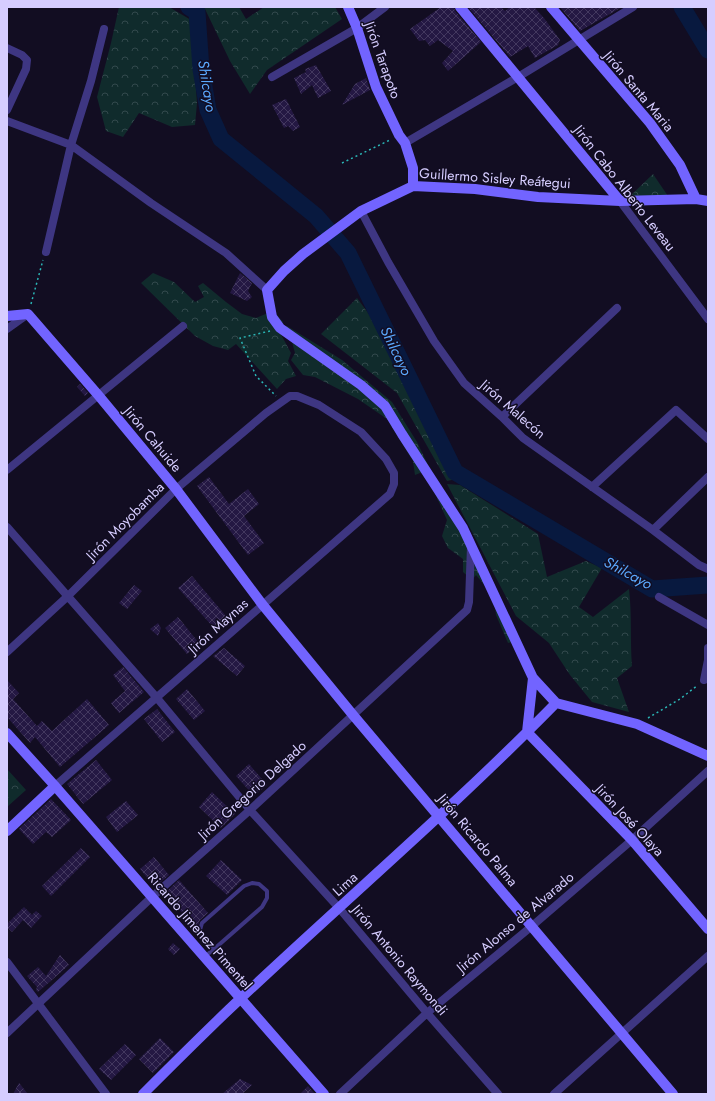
<svg xmlns="http://www.w3.org/2000/svg" width="715" height="1101" font-family="Jost,sans-serif">
<style>
.forest{fill:url(#forest-crowns)}
.lines{fill:none;stroke-linecap:round;stroke-linejoin:round}
.river{stroke:#08193f;stroke-width:17}
.building{fill:url(#building-cross-hatch)}
.path{stroke:#2bb6b6;stroke-width:1.5;stroke-dasharray:2 3;stroke-linecap:butt}
.lane{stroke:#3e3682;stroke-width:4}
.street{stroke:#3e3682;stroke-width:8}
.secondary{stroke:#7264ff;stroke-width:10}
.labels{text-anchor:middle;dominant-baseline:central;stroke-width:3;stroke-linejoin:round;paint-order:stroke}
.street-label{font-size:14px;fill:#d6cdff;stroke:#120d22}
.water-label{font-size:15px;font-style:italic;fill:#5ba9ff;stroke:#120d22}
</style>
<defs>
<pattern id="forest-crowns" width="20" height="18" patternUnits="userSpaceOnUse"><rect width="20" height="18" fill="#102b2c"/><path d="M2 6a3 3 0 1 1 6 0M12 15a3 3 0 1 1 6 0" fill="none" stroke="#32494c"/></pattern>
<pattern id="building-cross-hatch" width="8" height="8" patternUnits="userSpaceOnUse"><rect width="8" height="8" fill="#241843"/><path d="M0 0l8 8M0 8l8-8" fill="none" stroke="#43385f"/></pattern>
</defs>
<rect width="100%" height="100%" fill="#120d22"/>
<path class="forest" d="M119,7H169L191,20L197,103L195,125L172,127L139,113L123,137L106,131L97,97L111,43Z
M200,7H239L246,19L264,7H335L342,19L267,70L250,94L230,61L205,9Z
M653,174L672,202L627,199Z
M153,273L174,282L195,302L204,297L198,286L203,283L226,302L242,314L256,318L268,313L276,314L283,322L278,329L291,353L288,361L296,376L286,379L277,389L236,344L228,350L213,346L195,336L141,283Z
M357,298L377,325L428,429L456,479L447,481L397,393L321,334Z
M287,326L342,360L392,402L417,442L513,642L508,643L496,615L495,607L486,587L476,575L472,580L463,572V559L448,548L442,536L447,520L425,471L415,475L413,461L387,419L358,399L315,377L303,375L291,360L295,353L291,338L283,328Z
M447,484L460,485L538,534L547,577L586,561L602,568L579,607L593,617L629,589C632,615 630,640 632,666L617,678L629,712L592,702L570,675L549,643L516,616Z
M7,769L26,790L7,807Z"/>
<g class="lines">
<path class="river" d="M189,7L197,12L201,69L208,110L221,139L316,216L348,253L455,472L652,589L708,585
M682,7L708,50"/>
</g>
<path class="building" d="M441,7H454L455,11L481,42L448,71L442,63L453,51L438,40L430,46L425,40L419,41L410,29Z
M468,7H501L505,11L510,7H534L544,18L560,40L558,45L535,58L528,46L510,57Z
M560,7H622L580,31Z
M316,65L331,91L318,98L312,85L301,94L294,78L306,72L305,69Z
M366,78L370,90L342,105L355,84Z
M286,99L300,127L293,131L288,126L284,128L272,105Z
M240,273L252,283L248,291L252,297L247,301L230,293Z
M80,384L88,393L85,396L77,387Z
M209,477L229,504L248,489L259,504L244,516L264,543L248,555L197,486Z
M192,576L226,616L213,627L178,588Z
M134,585L142,591L127,609L119,603Z
M178,617L199,643L187,654L165,628Z
M158,623L161,628L158,636L150,629Z
M224,648L245,666L237,676L213,656Z
M123,667L144,692L119,713L111,703L125,691L113,675Z
M7,680L19,693L13,699L37,726L42,721L52,731L87,699L109,725L60,767L35,737L30,743L7,717Z
M187,689L205,711L194,720L176,699Z
M157,709L175,732L162,742L144,719Z
M96,760L112,780L83,804L67,784Z
M249,764L267,785L254,796L236,776Z
M212,792L235,814L221,828L199,807Z
M51,799L71,820L52,837L46,832L33,844L19,829Z
M126,801L138,815L117,832L106,817Z
M81,848L90,857L51,896L42,886Z
M154,857L169,875L157,885L156,883L153,885L140,869Z
M221,860L242,880L227,895L206,876Z
M179,880L208,913L200,920L198,926L195,928L165,893Z
M24,907L32,915L36,911L42,916L31,928L23,920L12,932L7,927V924Z
M173,943L180,949L174,955L168,949Z
M60,955L69,965L38,992L36,990L37,987L27,976L38,967L46,976Z
M160,1038L174,1052L153,1073L139,1059Z
M125,1044L136,1055L111,1080L99,1069Z
M240,1079L252,1085L242,1094H222Z
M19,1083L28,1094H13Z
M308,1086L315,1094H300Z"/>
<g class="lines">
<path class="path" d="M342,163L390,140
M31,304L43,260
M270,331L240,338L256,376L276,396
M648,718L680,699L698,685"/>
<path class="lane" d="M204,957L213,950L262,907L267,898V891L259,884L252,883L244,886L202,923L200,930L203,937L213,950"/>
<path class="street" d="M7,48L22,55L27,60L26,69L7,110
M272,77L357,28L385,7
M7,121L71,145L151,203L226,253L267,290
M405,143L518,77L633,7
M620,201L708,319
M361,211L388,262L434,341L464,383L502,417L523,438L653,530L699,565L708,569
M46,252L71,145L91,81L104,29
M7,329L28,314
M502,417L617,308
M7,470L183,326
M592,487L676,410L708,439
M7,527L157,698L250,810L339,908L427,1013L498,1094
M653,530L708,477
M659,597L708,625
M7,652L68,596L176,489L266,413L290,396H297L319,405L361,432L386,459L394,473V484L390,494C278,591 167,689 55,786
M704,680L708,660V648
M7,962L106,1094
M7,1033L152,897L250,810L467,610L469,602L471,546
M340,1094L427,1013L532,926L632,840L708,771
M554,1094L708,956"/>
<path class="secondary" d="M348,7L357,28L376,87L399,135L405,143L413,168V186
M460,7L620,201
M551,7L650,123L680,165L696,199
M708,201L696,199L620,201L538,197L475,189L413,186L361,211L303,254L284,271L267,290L272,317L280,328L361,385L385,406L402,434L463,528L533,678L556,703L637,724L708,756
M7,316L28,314L99,396L176,489L262,604L353,715L673,1094
M527,732L632,840L708,929
M527,732L533,678
M7,733L55,786L324,1094
M7,831L55,786
M143,1094C175,1062 207,1030 240,999C345,900 455,806 556,703"/>
</g>
<g class="labels">
<g class="street-label">
<text transform="translate(383 60) rotate(70)">Jirón Tarapoto</text>
<text transform="translate(639 91) rotate(50)">Jirón Santa Maria</text>
<text transform="translate(495 178) rotate(4)">Guillermo Sisley Reátegui</text>
<text transform="translate(625 188) rotate(52)">Jirón Cabo Alberto Leveau</text>
<text transform="translate(513 409) rotate(41)">Jirón Malecón</text>
<text transform="translate(153 439) rotate(50)">Jirón Cahuide</text>
<text transform="translate(125 521) rotate(-45)">Jirón Moyobamba</text>
<text transform="translate(218 626) rotate(-42)">Jirón Maynas</text>
<text transform="translate(252 790) rotate(-42)">Jirón Gregorio Delgado</text>
<text transform="translate(630 820) rotate(47)">Jirón José Olaya</text>
<text transform="translate(478 840) rotate(50)">Jirón Ricardo Palma</text>
<text transform="translate(345 884) rotate(-42)">Lima</text>
<text transform="translate(515 922) rotate(-40)">Jirón Alonso de Alvarado</text>
<text transform="translate(200 931) rotate(49)">Ricardo Jimenez Pimentel</text>
<text transform="translate(400 960) rotate(50)">Jirón Antonio Raymondi</text>
</g>
<g class="water-label">
<text transform="translate(207 86) rotate(81)">Shilcayo</text>
<text transform="translate(396 351) rotate(64)">Shilcayo</text>
<text transform="translate(628 573) rotate(28)">Shilcayo</text>
</g>
</g>
<rect width="715" height="1101" fill="none" stroke="#d6cdff" stroke-width="16"/>
</svg>
